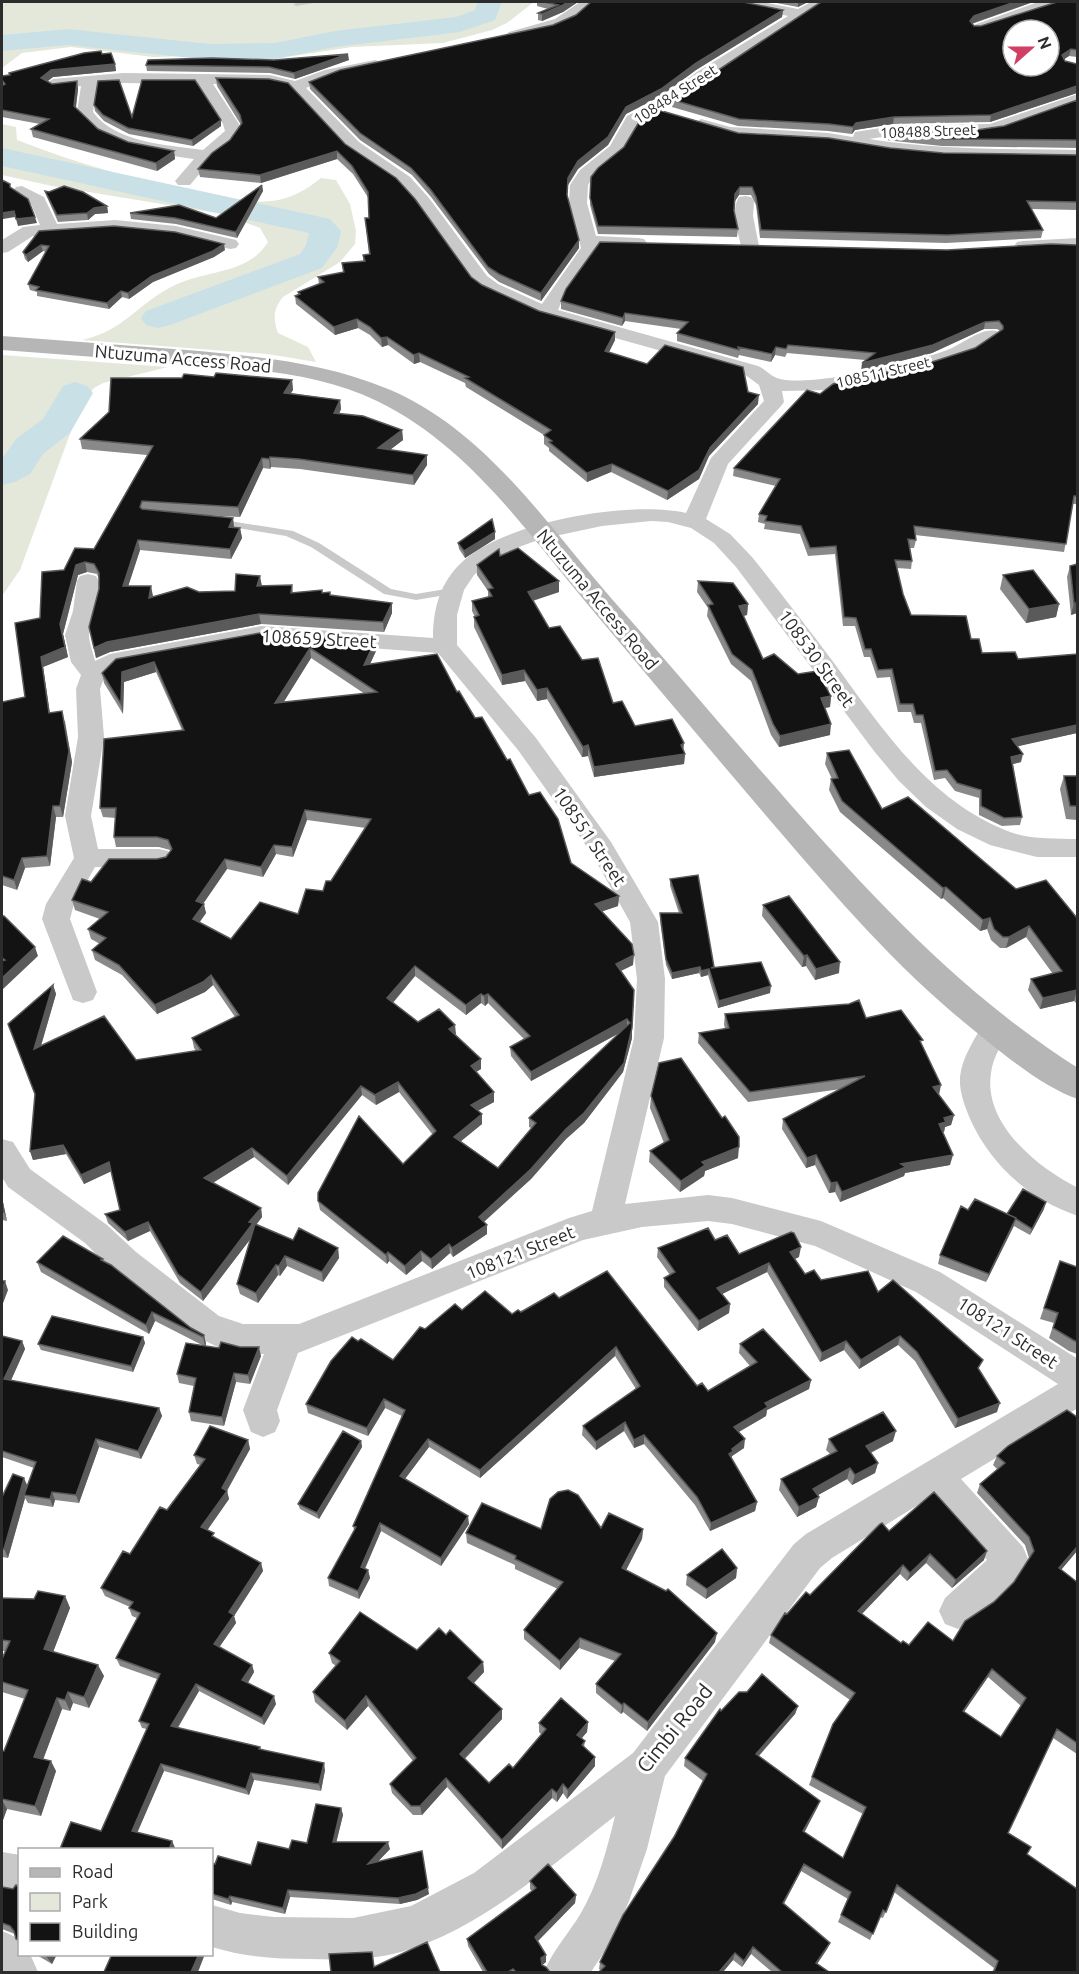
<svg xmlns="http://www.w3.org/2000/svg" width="1079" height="1974" font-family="Ubuntu,sans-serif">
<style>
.green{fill:#e4e8db}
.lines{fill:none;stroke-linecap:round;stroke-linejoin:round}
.river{fill:#c9e0e6;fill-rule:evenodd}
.lane{fill:#c9c9c9;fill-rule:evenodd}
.street{fill:#c9c9c9;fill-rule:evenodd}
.secondary{fill:#b6b6b6;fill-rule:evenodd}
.wall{fill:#898989;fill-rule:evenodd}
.shaded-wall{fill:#5a5a5a}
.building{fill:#131313;stroke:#5a5a5a;stroke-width:1.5;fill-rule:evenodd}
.labels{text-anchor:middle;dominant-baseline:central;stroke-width:6;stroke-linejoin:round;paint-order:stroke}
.far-street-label{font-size:15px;fill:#2c2c2c;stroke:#fff}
.street-label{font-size:18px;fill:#2c2c2c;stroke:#fff}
.near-street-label{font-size:21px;fill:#2c2c2c;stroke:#fff}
</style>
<rect width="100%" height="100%" fill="#fff"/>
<path class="green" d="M2,2H534L507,23L492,30L443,43L352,47L280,58L226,55L153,57L71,47L22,53L2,68Z
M2,124L16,127L17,140C75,163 137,180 198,193C222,198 247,204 271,201C291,199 306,190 321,178L336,180L350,204L356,231L355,244L340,262L283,297C273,309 273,319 278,333L308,347L316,362L267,354L82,340C124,331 137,304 173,286C203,270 248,275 268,242L260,228L223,214L52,186L2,175Z
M2,355L168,367L103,383L94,388L81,404L20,570L2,596Z"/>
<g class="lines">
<path class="river" d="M478,2H502L495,20L460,32L335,47L275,59L210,60L68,45L2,51V35L68,29L210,44L275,43L335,31L456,17L475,10Z
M2,148L330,219L341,231L338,246L322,268L170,325L158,328L146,325L141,318L146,311L300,254L306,245L309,233L2,166Z
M75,382L87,386L93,393L70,433L43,454L30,474L15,482L2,485V459L16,439L43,419L63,386Z"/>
<path class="lane" d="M300,2H320L296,6L293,4Z
M217,519L293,531L319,543L391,589L416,594L452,588L457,591L452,594L416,600L384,594L311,547L286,536L213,524L212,522Z"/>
<path class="street" d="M580,2H596L565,25L514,40L506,35L509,32L555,19Z
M736,2H762L798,9L811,2H827L709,78L674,104L640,122L623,153L593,177L588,185L587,203L596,236L638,238L644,239L647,243L644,247H599L564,296L558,310L758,366C765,369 771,376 777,378C806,389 917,362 947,350C963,344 981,327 997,331L1000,335L972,354L930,368L833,390L782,391L784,402L781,406L728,464L706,519L730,534L752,557C780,592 807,627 834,663C881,727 928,799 1005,830C1028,840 1053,838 1078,839V857H1037L990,845L957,829L926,807L899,781L874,751L736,567L714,543L691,528L668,522L651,521L602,526L541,539L516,548L493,560L474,575L464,590L457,615V645L536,738L611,842L658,922L665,979L664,1038L625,1204L708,1195L732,1198L821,1221L940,1272L1078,1359V1408L961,1479L1023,1547L1028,1559C1017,1585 985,1618 958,1629L945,1624L939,1611L945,1598L987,1560L931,1497L832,1558L820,1568L665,1776L647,1849L629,1901L612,1940L591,1972H544C553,1950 569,1933 581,1913C598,1884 607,1849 615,1816C552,1865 479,1930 401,1952C371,1960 341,1960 310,1959C276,1959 244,1957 212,1947V1905L240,1913L274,1917L353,1918L411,1906L474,1873L633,1753L794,1544L806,1534L1058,1384L916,1292L815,1246L732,1224L708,1221L642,1227L583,1240L298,1353L277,1410L280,1421L275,1432L263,1437L251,1432L243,1410L264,1354H243L222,1349L195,1336L114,1272L85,1243L8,1187L2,1177V1139L13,1142L30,1169L107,1225L136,1252L219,1316L243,1324H299L569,1218L592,1211L634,1038L637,979L630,922L592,854L518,750L438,653L261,640L117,667L104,678L100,689L104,737L91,816L98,849H159L168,851L172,858L168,865L159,867H95L74,904L70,919L97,992L93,1000L83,1003L73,1000L42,919L46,904L74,858L65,816L78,737L76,689L81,675L71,662L65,635L73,611L77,581L80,576L88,574L96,576C108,594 88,619 89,637C90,645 93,653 95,661L110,654L261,626L433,638C433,611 439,586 458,566C499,522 630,500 686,513L711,458L764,401L759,385L744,374L540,317L484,292L473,284L417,206L398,185L347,150L290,89L270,85L213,84L239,124L241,132L229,147L212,159L190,185H178L175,181L194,159C153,153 102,149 77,112L81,86L53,89L45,84L53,79L123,73L270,75L295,81L325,70L375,60L381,62L383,65L381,68L335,77L306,88L359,142L410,177L429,198L487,276L498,284L542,304L581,248L569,203L570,185L580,170L610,146L627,116L662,98L697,72L788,16L738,5ZM123,83L197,84L223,124L225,131L203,150C168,145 115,143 93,112L97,85Z
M1038,2H1060L1058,5C1042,9 984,34 974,31L971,28L974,25Z
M1078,94V104C1043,116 1012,132 976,136C940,139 904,132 869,139C938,150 1008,149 1078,150V160L965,159L906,155L828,143L729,137L695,127L693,124L701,119L730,127L828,133L853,137L855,132L893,126L990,124Z
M22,186L44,197L57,224L115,220L176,226L236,240L239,244L236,248L230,249L176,236L115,230L33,236L8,252L2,253V240L23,227L40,225L31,204L13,191L16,187Z
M745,196L751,197L754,201L753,216L759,246L756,250H744L741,246C738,231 730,211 739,197Z
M1078,238V248L1023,251L1017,250L1014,246L1017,242L1023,241Z
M994,1019L1004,1022L1009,1030C1002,1044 993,1057 991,1073C983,1124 1038,1168 1078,1188V1216C1030,1200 992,1166 971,1121C965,1107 959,1092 960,1077C962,1057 975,1039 984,1022Z
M2,1852L20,1855V1896L2,1892Z
M2,1931C18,1938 20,1937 20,1954H30L38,1972H2Z"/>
<path class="secondary" d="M2,336C64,341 125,345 187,350C255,356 324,362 388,389C484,429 545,522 611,598C667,661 721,726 777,789C868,893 961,994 1078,1068V1099C1039,1087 985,1039 953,1013C883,953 823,882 763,812C705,744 647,675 589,606C526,531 468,445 377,401C319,373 251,369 188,364C126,359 64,355 2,350Z"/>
</g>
<path class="wall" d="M537,2H578L563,12L542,21L538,20V13L548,9L537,6Z
M771,2H808L798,7Z
M821,2H1033L972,24L974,26H981L1077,2V57L1069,56L1064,59L1065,61L1077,64V93L990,122L893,124L855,130L852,134L828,131L738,126L672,107L673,100Z
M783,10L782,17L696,70L661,96L626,114L608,145L578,169L568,185L567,196L579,248L541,301L499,282L489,274L431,197L412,175L360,140L310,89L309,82Z
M102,54L115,64L116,71L53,77L47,81L52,84L77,81L78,89L76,108L98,129L128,142L174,151L175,159L157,171L33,137L31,129L40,124L2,117V76Z
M349,60L295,79L270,73L147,71L146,65Z
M216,78L269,79L471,277L482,285L539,311L615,340L609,352L647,364L748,392L758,404L709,456L699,479L667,500L611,472L587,482L549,451V448L544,444V435L466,387L465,383L420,362L414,364L388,345L382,347L370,335L358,328L335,335L296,304L295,296L298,294V292L319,284L318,277L343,272L342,263L363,261V255L369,254L365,218H369V199L353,174L337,159L261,183L200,177L198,169L230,140L241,125L217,86Z
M1077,100V148L942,146L885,140L886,132H963L1004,126Z
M94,105L132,117L221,120V126L193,146L129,134L104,121L95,111Z
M738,133L943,153L1077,155V211V210L1031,209L1043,230L1041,238L946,243L760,238L756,205L751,195H739L735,201L734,211L738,229L737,237L598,234L590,205L591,177Z
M262,185L263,191L237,238L176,224L131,219L130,213L216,218Z
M45,191L107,206L108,213L95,214L88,220L58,222L47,197Z
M39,231L225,250L214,257L153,282L129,299L122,297L109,309L37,296V292L30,290L28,284L46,252L43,251L28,262L25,259L23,252Z
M1077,245V504H1073L1064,552L915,535L916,540L914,548H910L912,561L911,569L897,568L903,594L911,615L971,639L982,653L1018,659L1077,733L1017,746L1021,762L1013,764L1022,817L1020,825L1002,826L979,815V798L955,791L945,778L934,780L921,723H914L911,712H898L890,677L877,678L870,657H864L855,626H843L835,554L808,556L800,534L764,529L765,524L758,522L759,514L776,486L733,476L734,468L820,394L932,362L975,348L1000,331L997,329H984L932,353L861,371L865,360L787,353L785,357L775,355L771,362L739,355L738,358L677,341V333L681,329L625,321L622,326L561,309V301L947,250Z
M214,377L292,380L293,390L291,393L340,400L341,409L339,414L402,430L403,440L390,450L427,455V465L414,485L300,469L271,467L270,469L263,468L240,517L185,514L233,518L234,527L240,528L242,538L231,559L140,550L128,586L153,596L199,592L235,591L261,586L292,585L293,592L322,593L392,613L384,632L261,624L110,652L96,658L89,627L99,589V579L97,574L87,572L78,575L63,634L68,657L43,667L50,713L65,721L72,762L63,817H56L50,866L25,868L17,890L2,885V702L25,697L40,618L64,570L94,549L147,455L82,449L80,439L182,378Z
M495,532V539L465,558L459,549L458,543Z
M500,556L559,581V592L533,601L549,628L582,660L613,703L635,726L683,750L685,754L684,764L594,777L588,756L582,757L547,699L537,701L525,681L502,685L474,627V617H475L472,611V601L488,597V591L477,575V565Z
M1070,566L1077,613L1071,615L1067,577Z
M1003,575L1059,604L1056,617L1026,623L1000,589Z
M698,581L748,604L747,615L743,616L763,659L798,674L831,696L830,707L825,708L830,735L779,747L771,735L751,681L731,664L707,616L708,608L697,592Z
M260,633L376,651L370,664L457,692L529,795L571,863L619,896L618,906L602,911L633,965L621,971L632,1038L623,1072L584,1123L566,1139L531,1179L484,1222L487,1234L453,1257L450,1253L432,1269L422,1261L406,1275L389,1261L387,1264L320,1210L318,1201L403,1164L433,1135L399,1092L376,1105L362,1095L288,1185L254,1157L213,1183L261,1208L262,1217L257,1224L293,1240L338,1248L339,1258L323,1282L287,1266L280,1276L278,1275L258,1303L240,1294L237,1284L251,1238L203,1301L180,1283L150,1231L128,1241L108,1223L105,1214L120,1210L111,1171L84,1184L66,1154L33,1160L30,1151L35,1095L8,1024L53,985L56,994L41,1046L136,1060L196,1051L194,1048L192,1038L235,1017L213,985L205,992L157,1014L122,975L95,960L92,950L100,944L91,939L88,929L100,919L75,910L72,900L91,882L157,859L166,857L171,851L170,850L159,847H116L114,837L116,818L103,817L100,808L182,730L156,672L124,682L123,714L104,683L102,673ZM311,658L365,694L283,702ZM307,820L366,828L331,881L323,891L298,914L231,939L200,922L206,913L203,904L227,869L263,877L276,854L293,857ZM415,976L466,1015L481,1003L485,1006L488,1003L524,1039L510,1047L511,1056L531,1081L619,1033L529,1118V1127L531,1128L498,1168L461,1141L482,1124L478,1111L494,1102L476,1072L481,1069V1059L455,1035V1025L418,1022L393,1003Z
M827,753L882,809L1016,889L1077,918V1004L1074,1001L1040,1009L1028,990L1031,979L1053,974L1026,937L1006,948H1000L991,940L987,929L980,931L943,898L941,899L840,812L829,790L831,779H832L825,764Z
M1064,776H1077V820L1066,819L1060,789Z
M670,879L714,968L770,993L718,1008L708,975L701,977L699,973L672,979L666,965L660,920V913H679L670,886Z
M763,905L839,973L815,980L806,966L802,967L762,916Z
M725,1014L866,1018L922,1045L939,1095L954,1115L951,1125L945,1127L944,1132H942L950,1165L905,1173L904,1176L840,1202L835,1192L829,1193L815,1165L806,1168L782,1129L783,1119L841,1089L748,1102L698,1043L699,1033L725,1029L724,1024Z
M651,1096L738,1158L705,1171L704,1176L680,1192L649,1162L650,1151L664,1143L650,1108Z
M2,1197V1199L7,1221L2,1220Z
M1044,1209L1030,1235L1014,1226L986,1282L938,1264L940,1255L968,1210L1007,1214Z
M715,1240L739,1254L799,1257L794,1259L805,1274L821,1280L878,1292L979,1370L997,1412L955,1428L915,1361L898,1345L859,1369L844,1350L820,1362L767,1272L722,1294L730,1304L729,1313L698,1331L664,1287V1278L670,1275L657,1257L658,1248Z
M1060,1261L1077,1267V1266V1354L1069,1351L1049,1338L1054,1323L1040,1319Z
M37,1262H104L191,1328L204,1335L206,1344L205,1346L261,1356L250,1384L236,1382L224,1426L191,1421L189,1412L194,1386L179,1383L177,1374L204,1346L155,1321L149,1334L41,1272Z
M559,1298L697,1386L708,1391L750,1366L739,1353L740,1344L811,1380L809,1389L767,1410L766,1416L739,1432L744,1448L732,1456V1459L757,1502L755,1511L710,1531L695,1505L644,1444L634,1448L624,1431L596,1450L582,1435L583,1426L636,1389L615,1356L480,1478L429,1447L405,1479L469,1524L441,1566L381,1531L365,1569L368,1570L370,1578L359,1599L329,1586L328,1578L354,1530L353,1526L402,1416L385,1408L368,1436L308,1413L306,1404L393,1360L425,1329L462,1310L512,1314Z
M2,1336L22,1341L25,1349L11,1380L159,1408L162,1416L141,1459L99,1447L79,1503L55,1500L53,1507L28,1503L25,1498L8,1558L2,1557V1497L28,1485L34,1468L2,1457Z
M143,1337L145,1343L133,1372L41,1350L38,1344Z
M829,1439L893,1441L871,1453L878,1463L875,1473L852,1485L847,1479L818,1495L819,1497L816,1507L797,1517L779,1490L781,1479L830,1454L826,1450Z
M248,1440L250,1449L227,1491L229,1499L207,1530L215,1538L261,1563L263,1571L234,1616L236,1623L219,1647L252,1665L254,1672L248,1683L276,1704L264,1725L199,1691L178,1728L260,1747L261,1749L325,1770L321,1791L254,1780L249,1795L164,1771L137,1832L172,1841L175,1848L174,1850H60V1849L101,1831L147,1729L142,1728L139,1721L157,1679L120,1666L116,1658L137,1618L132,1616L129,1608L130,1607L105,1596L101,1588L167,1510L201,1465L197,1464L194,1455Z
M361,1441L362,1447L319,1519L300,1509L298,1504Z
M1008,1446L1077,1551L1061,1570L1077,1582V1754L1053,1738L1008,1833L1027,1854L1077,1972H992L994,1968L894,1892L883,1918L880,1917L870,1940L838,1922L848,1899L801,1871L784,1904L830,1943L827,1949L817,1964L829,1972H772L751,1954L742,1967L733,1960L723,1972H599L601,1970L599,1969L600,1962L674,1837L703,1781L684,1766L685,1758L721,1711L798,1706L795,1714L759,1756L820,1801L817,1808L804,1832L843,1858L863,1814L809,1785L812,1777L850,1700L769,1643L771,1635L787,1614L889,1531L984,1560L952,1588L926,1563L907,1581L900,1574L862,1614L901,1643L909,1645L953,1641L1014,1582L1029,1558L1025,1545L977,1493L980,1484L997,1469L993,1465L997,1456ZM988,1677L1021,1706L1001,1737L964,1712Z
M601,1528L643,1529L642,1539L626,1570L715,1642L647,1731L623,1712L621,1714L596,1693V1684L615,1661L579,1648L560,1670L524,1639V1630L558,1589L515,1569V1565L467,1543L466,1533L541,1529Z
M737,1568L736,1578L706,1599L686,1585L687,1575Z
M65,1596L70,1608L53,1652L104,1676L89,1708L73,1703L70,1711L62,1709L43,1759L56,1771L41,1816L7,1809L3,1820H2V1751H4L25,1699L2,1692V1659L5,1651H2V1598L34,1599Z
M446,1635L483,1662L484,1672L474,1683L502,1719L465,1759L489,1783L513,1768L542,1735L539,1732V1723L588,1722L587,1732L581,1738L585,1741L584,1747L595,1766L567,1799L563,1793L557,1802L552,1798L502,1849L447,1787L422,1815H413L392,1793L390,1784L413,1761L368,1706L347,1730L315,1702L313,1692L336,1666L332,1663L329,1653L417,1650Z
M341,1808L343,1815L336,1842L390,1849L377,1862L429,1894L417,1900L400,1904L290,1897L285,1914L232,1902L231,1905L212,1899V1863L215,1864L251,1865L289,1849L307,1843Z
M530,1881L576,1895L575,1903L538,1941L546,1955V1962L542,1965L550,1972H483L468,1946L467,1939L532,1891L530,1889Z
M2,1887L13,1889L20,1887V1944L16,1939L15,1934L2,1929Z
M35,1954H57L52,1964Z"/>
<path class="shaded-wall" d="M568,2H578L563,12L542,21V14Z
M798,2H808L798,7Z
M1015,2H1033L973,23L969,28L970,21L974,16Z
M783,10L782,17L696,70L661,96L626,114L608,145L578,169L568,185V178L578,161L626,107Z
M1071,49L1069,56L1060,62L1062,55Z
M348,54L349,60L295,79L294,73Z
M115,64L116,71L53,77L43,85L41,78L51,70Z
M77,81L78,89L75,113L74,106Z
M1077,86V93L990,122L991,115Z
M894,117L893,124L855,130L852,134L853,127L856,123Z
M221,120V126L193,146L192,140Z
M174,151L175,159L157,171L156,163Z
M337,151V159L261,183L260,175Z
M262,185L263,191L237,238L236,232Z
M740,187L739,195L735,201V194Z
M107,206L108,213L95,214L88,220L87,213L94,208Z
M14,211L15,217L3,219L2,213Z
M35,217L37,223L18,226L16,219Z
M579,240V248L541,301V293Z
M224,244L225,250L214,257L153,282L129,299L128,293L152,276Z
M41,245L43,251L28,262L26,255Z
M121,291L122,297L109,309L107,303Z
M625,313V321L622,326L623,318Z
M357,319L358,328L335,335L334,327Z
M985,322L984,329L932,353L861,371L862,363Z
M615,332V340L605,360V351Z
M387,337L388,345L382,347L381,338Z
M776,347L775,355L771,362L772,354Z
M419,353L420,362L414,364V355Z
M292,380L293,390L285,402L284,393Z
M759,395L758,404L709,456L699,479L667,500L668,491Z
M340,400L341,409L335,423L334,413Z
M402,430L403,440L379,458L378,448Z
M427,455V465L414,485L413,475Z
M270,457L271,467L270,469L269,459Z
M262,458L263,468L240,517L238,507Z
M612,464L611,472L587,482V473Z
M233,518L234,529L229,527Z
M240,528L242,538L231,559L230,549Z
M495,532V539L465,558L464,551Z
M138,540L140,550L125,596L123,586Z
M85,562L87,572L78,575L63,634L68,657L43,667L51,724L49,713L41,657L60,624L76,565Z
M260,576L262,586H257Z
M559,581V592L528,602V592Z
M151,586L153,596L151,608L149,598Z
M392,603V613L384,632L383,622Z
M1074,603H1077V613L1071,615Z
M748,604L747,615L738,617L739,606Z
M1059,604L1056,617L1026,623L1029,609Z
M259,614L261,624L110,652L96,658L94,648L107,642Z
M375,641L376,651L365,675L364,665Z
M310,648L311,658L277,713L275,703Z
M154,662L156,672L124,682L123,714L121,704L122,672Z
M524,670L525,681L502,685V675Z
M547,688V699L537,701V690Z
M831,696L830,707L819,709L821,698Z
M62,711L72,762L63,817L60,806Z
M831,724L830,735L779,747L780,736Z
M1077,725V733L1010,748L1012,739Z
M684,743L683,754H685L684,764L594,777V767Z
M588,745V756L582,757L583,747Z
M1023,754L1021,762L1009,765L1011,757Z
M53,806L56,817L50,866L47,856Z
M305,810L307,820L293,857L292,847Z
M274,845L276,854L263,877L261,867Z
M22,858L25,868L17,890L14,880Z
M225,859L227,869L198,911L196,901Z
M946,887L943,898L941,899L943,888Z
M619,896L618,906L595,914V904Z
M204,904L206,913L195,928L193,919Z
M990,918L987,929L980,931L983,920Z
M1029,926L1026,937L1006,948L1009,937Z
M35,947L38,956L2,990V978Z
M634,955L633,965L616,973V964Z
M807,955L806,966L802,967L804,956Z
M840,962L839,973L815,980L816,969Z
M415,966V976L388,1008L387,998Z
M700,967L699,973L672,979V973Z
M709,969L708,975L701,977V971Z
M211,975L213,985L205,992L157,1014L155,1005Z
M53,985L56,994L37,1059L34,1049Z
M771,986L770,993L718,1008L719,1001Z
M1077,990L1074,1001L1040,1009L1043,998Z
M481,994V1003L466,1015V1005Z
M488,994V1003L485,1006L484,996Z
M627,1019V1029L531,1081V1072Z
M455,1025L456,1034L449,1038V1029Z
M632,1028V1038L623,1072L584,1123L566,1139L531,1179L479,1226V1217Z
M481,1059V1069L471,1075V1066Z
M398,1082L399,1092L376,1105L375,1095Z
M941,1085L939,1095L933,1087Z
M361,1086L362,1095L288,1185L287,1176Z
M494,1092V1102L471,1114V1105Z
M482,1114V1124L455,1146L454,1137Z
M954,1115L951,1125L945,1127L944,1132L936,1134L939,1124L944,1118Z
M63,1145L66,1154L33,1160L30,1151Z
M739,1147L738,1158L705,1171L704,1176L680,1192L681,1181L702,1162Z
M252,1148L254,1157L206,1187L204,1178Z
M816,1155L815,1165L806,1168L807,1158Z
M953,1155L950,1165L905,1173L904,1176L840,1202L842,1192L901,1164Z
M109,1162L112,1171L84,1184L81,1175Z
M837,1182L835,1192L829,1193L831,1183Z
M2,1197L7,1221L4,1212Z
M1046,1202L1044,1209L1030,1235L1032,1229Z
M261,1208L262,1217L254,1227L255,1233L203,1301L201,1292L249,1222Z
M1016,1218L1013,1227L986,1282L989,1274Z
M148,1222L150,1231L128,1241L125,1232Z
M487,1225V1234L453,1257L452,1248Z
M449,1244L450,1253L432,1269L431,1259Z
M801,1247L799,1257L789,1262L790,1252Z
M338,1248L339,1258L323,1282L322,1272Z
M421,1251L422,1261L406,1275L405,1266Z
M388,1252L389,1261L387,1264L386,1255Z
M285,1256L287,1266L280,1276L279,1266Z
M769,1263L767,1272L716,1297L717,1288Z
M276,1265L278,1275L258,1303L256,1293Z
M5,1281L8,1290L2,1306V1290Z
M730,1304L729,1313L698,1331L699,1321Z
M152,1312L155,1321L149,1334L146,1325Z
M204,1335L206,1344L205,1346L203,1337Z
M900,1336L898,1345L859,1369L861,1360Z
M143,1337L145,1343L133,1372L131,1366Z
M22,1341L25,1349L8,1387L4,1379Z
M846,1341L844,1350L820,1362L822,1353Z
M259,1347L261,1356L250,1384L248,1375Z
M616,1347L615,1356L480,1478V1470Z
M234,1373L236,1382L224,1426L222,1417Z
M811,1380L809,1389L767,1410L766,1416L733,1435L734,1427L765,1403Z
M384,1399L385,1408L368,1436L367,1428Z
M1000,1403L997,1412L955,1428L958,1419Z
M159,1408L162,1416L141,1459L138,1451Z
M625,1422L624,1431L596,1450V1442Z
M896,1431L893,1441L863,1456L866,1446Z
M644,1435V1444L634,1448V1440Z
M96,1439L99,1447L79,1503L76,1495Z
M428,1439L429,1447L401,1484L400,1476Z
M745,1439L744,1448L732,1456L731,1460L729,1454L732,1449Z
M248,1440L250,1449L226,1492L227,1491L229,1499L204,1535L201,1527Z
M361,1441L362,1447L319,1519L317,1513Z
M878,1463L875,1473L852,1485L855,1475Z
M850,1468L847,1479L811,1499L813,1489Z
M24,1478L28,1487L24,1495L25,1498L8,1558L4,1549Z
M52,1492L55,1500L53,1507L50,1499Z
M819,1497L816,1507L797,1517L799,1507Z
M757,1502L755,1511L710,1531L711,1523Z
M468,1516L469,1524L441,1566V1558Z
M380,1523L381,1531L362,1575L361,1567Z
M643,1529L642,1539L622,1578V1568Z
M1077,1547V1551L1055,1577L1059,1568Z
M987,1551L984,1560L952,1588L956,1580Z
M930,1554L926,1563L907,1581L910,1573Z
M261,1563L263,1571L234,1616L236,1623L216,1652L214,1644L229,1612Z
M903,1565L900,1574L856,1620L858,1611Z
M737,1568L736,1578L706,1599L707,1589Z
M368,1570L370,1578L359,1599L358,1591Z
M65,1596L70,1608L50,1660L44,1649Z
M717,1633L715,1642L647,1731L648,1722Z
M580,1638L579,1648L560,1670V1661Z
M483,1662L484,1672L469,1688L468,1678Z
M98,1665L104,1676L89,1708L84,1697Z
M252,1665L254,1672L245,1687L242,1680Z
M992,1669L988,1677L959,1719L963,1711Z
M196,1684L199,1691L174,1733L171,1726Z
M68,1692L73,1703L70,1711L65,1700Z
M274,1696L276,1704L264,1725L262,1718Z
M366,1696L368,1706L347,1730L345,1721Z
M57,1698L62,1709L40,1768L34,1757Z
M624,1703L623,1712L621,1714L622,1705Z
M798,1706L795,1714L754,1761L756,1754Z
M502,1709V1719L460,1763V1754Z
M588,1722L587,1732L577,1744V1735Z
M595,1757V1766L567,1799L568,1790Z
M51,1761L56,1771L41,1816L35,1806Z
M324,1763L325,1770L321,1791L319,1784Z
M161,1764L164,1771L135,1838L132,1831Z
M251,1773L254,1780L249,1795L246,1789Z
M446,1778L447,1787L422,1815L420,1806Z
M563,1784V1793L557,1802V1793Z
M552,1789V1798L502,1849V1840Z
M2,1800L7,1809L3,1820L2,1818Z
M820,1801L817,1808L801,1839L803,1831Z
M341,1808L343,1815L335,1848L333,1842Z
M172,1841L175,1848L174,1850H169Z
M388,1842L390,1849L369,1871L368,1864Z
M804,1864L801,1871L780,1910L783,1903Z
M428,1888L429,1894L417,1900L400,1904L398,1898Z
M288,1890L290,1897L285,1914L283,1908Z
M576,1895L575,1903L535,1944V1937Z
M230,1896L232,1902L231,1905L228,1899Z
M830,1943L827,1949L813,1970L816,1963Z
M753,1947L751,1954L742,1967L744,1961Z
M735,1953L733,1960L723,1972H719Z
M47,1954H57L52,1964L46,1956Z
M199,1954H205L198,1972H191Z
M546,1955V1962L541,1966V1958Z"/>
<path class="building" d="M544,2H568L563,5L542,14L538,13L558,5Z
M591,2H743L783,10L696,63L661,89L626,107L608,137L578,161L568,178L567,195L579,240L541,293L499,274L488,267L430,189L411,168L360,133L309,82L340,70L553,25L576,15Z
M821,2H1015L974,16L970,21L974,26H981L1057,2H1077V50L1071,49L1062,55L1065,61L1077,64V86L991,115L894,117L856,123L853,127L829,124L739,119L673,100ZM1013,30H1049V66H1013Z
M101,51L102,54L111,53L115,64L51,70L41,78L52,84L77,81L74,106L98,129L128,142L174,151L156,163L31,129L49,119L2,110V86L5,84L2,80V76L10,75L9,73L84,53Z
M348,54L294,73L269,67L146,65L148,60L212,58L274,60Z
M216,78L269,79L288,83L345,144L396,178L415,199L471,277L482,285L539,311L615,332L605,351L647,364L665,345L743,367L748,392L759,395L710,448L699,470L668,491L612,464L587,473L549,442L552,441L544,435L551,430L465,378L469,377L419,353L414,355L387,337L381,338L370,327L357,319L334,327L295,296L300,294L298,292L324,282L318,277L344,272L342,263L365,261L363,255L370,254L365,218H369L368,192L352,166L337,151L260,175L198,169L212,153L230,140L242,123L240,115Z
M119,80L132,117L142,80H195L221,120L192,140L128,128L103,115L94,105L98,81Z
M1077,100V140L943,139L886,132H963L1004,126Z
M655,109L738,133L829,138L890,148L943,153L1077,155V202L1027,201L1043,230L947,235L761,230L756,197L752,187H740L735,194L734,211L738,229L598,226L590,198L591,177L598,168L624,147L639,122L648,114Z
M2,180L10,184V187L28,199L35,217L16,219L14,211L2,213Z
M262,185L236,232L175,218L130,213L179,205L216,218Z
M64,186L83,192L107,206L94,208L87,213L57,215L45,191L49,192Z
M114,226L175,232L224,244L213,251L152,276L128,293L121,291L107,303L36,290L39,287L28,284L49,246L41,245L26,255L23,252L39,231Z
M600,242L947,250L1051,244L1077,245V496H1074L1066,544L914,526L916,540L908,539L912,561L895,560L903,594L911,615L966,616L971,639H979L982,653L1015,652L1018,659L1077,654V725L1012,739L1023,754L1011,757L1022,817L1004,818L981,806V790L957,783L947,770L935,771L923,715H916L913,704H900L892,669L878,670L871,649H865L856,618L844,617L836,546L810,548L801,526L765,521L767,516L759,514L780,479L734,468L807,390L820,394L833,384L932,362L975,348L1003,329V326L999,321L985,322L933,345L862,363L875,353L788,345L786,349L776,347L772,354L738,347L739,350L677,333L688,322L625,313L623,318L561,301L566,289Z
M216,373L292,380L284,393L340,400L334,413L363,416L402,430L378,448L427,455L413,475L299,459L270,457L269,459L262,458L238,507L142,501L140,507L142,509L233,518L229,527L240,528L230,549L138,540L123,586H151L149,598L187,587L199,592L235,591L236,574L260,576L257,586L292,585L291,593L322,590V593L330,592V595L392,603L383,622L259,614L107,642L94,648L89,627L99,589V573L94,564L85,562L76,565L60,624L65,647L41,657L49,713L62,711L69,751L60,806H53L47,856L22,858L14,880L2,876V702L25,697L15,623L40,618L42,572L64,570L75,548L94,549L153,446L80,439L109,412L111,378H182L184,374L214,377Z
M492,519L495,532L464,551L458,543Z
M518,548L559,581L528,592L549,628L560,626L582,660L598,658L613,703L622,701L635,726L672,719L684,743L681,745L685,754L594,767L588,745L583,747L547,688L537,690L524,670L502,675L474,617L479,615L472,601L492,596L488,589L493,588L477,565L499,549L500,556Z
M1077,564V603H1074L1070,566Z
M1033,570L1059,604L1029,609L1003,575Z
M698,581L733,583L748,604L739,606L763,659L774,654L798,674L817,671L831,696L821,698L831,724L780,736L773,724L752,670L732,654L708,605L713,604Z
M260,633L375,641L364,665L437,654L457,692L459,691L475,718L482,717L507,760L510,759L529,795L540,792L558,819L571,863L619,896L595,904L632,944L634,955L616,964L634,990L632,1028L624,1063L584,1113L566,1129L531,1169L479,1217L487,1225L452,1248L449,1244L431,1259L421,1251L405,1266L388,1252L386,1255L318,1201V1193L359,1116L403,1164L436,1131L398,1082L375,1095L361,1086L287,1176L252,1148L204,1178L261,1208L249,1222L253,1223L201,1292L178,1274L148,1222L125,1232L105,1214L120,1210L109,1162L81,1175L63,1145L30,1151L35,1094L8,1024L53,985L34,1049L104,1016L136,1060L201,1050L192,1038L239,1015L211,975L203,982L155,1005L119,965L92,950L106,938L88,929L108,912L72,900L82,879L91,882L109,859H157L166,857L172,849L168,840L157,837H114L116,808H100L104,739L184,730L154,662L122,672L121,704L102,673L116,659ZM310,648L377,692L275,703ZM305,810L371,819L331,881H326L323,891L306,889L298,914L260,902L231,939L193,919L204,904L196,901L225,859L261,867L274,845L292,847ZM415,966L466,1005L481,994L484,996L488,994L530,1036L510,1047L531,1072L627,1019L630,1023L529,1118L536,1123L498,1168L454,1137L482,1114L471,1105L494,1092L471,1066L481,1059L449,1029L455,1025L439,1009L418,1022L387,998Z
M849,750L882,809L908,797L1016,889L1046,880L1077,918V990L1043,998L1031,979L1062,971L1029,926L1009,937H1003L994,929L990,918L983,920L946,887L943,888L842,801L831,779L838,778L827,753Z
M1064,776H1077V806H1070Z
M698,875L714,967L711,968L761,962L771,986L719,1001L709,969L701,971L700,967L672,973L666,959L660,913H682L670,879Z
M789,896L840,962L816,969L807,955L804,956L763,905Z
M2,916H4L35,947L2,978V961L5,960L2,958Z
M859,1000L866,1018L901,1010L923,1040L920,1041L941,1085L933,1087L954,1115L944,1118L946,1122L939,1124L953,1155L901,1164L906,1167L842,1192L837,1182L831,1183L816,1155L807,1158L783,1119L865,1076L750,1092L699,1033L729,1028L725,1014L849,1004Z
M681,1058L722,1118L725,1116L739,1137V1147L702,1162L705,1165L681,1181L650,1151L669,1140L651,1096L659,1063Z
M1023,1189L1046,1202L1032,1229L1016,1219V1218L1007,1214Z
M975,1199L1016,1218L989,1274L940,1255L961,1206L968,1210Z
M2,1202L4,1212H2Z
M255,1224L293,1240L299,1228L338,1248L322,1272L285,1256L279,1266L276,1265L256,1293L237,1284Z
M708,1228L715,1240L727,1235L739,1254L791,1232L794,1233L801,1247L790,1252L805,1274L814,1270L821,1280L868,1271L878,1292L893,1280L983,1360L978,1368L1000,1403L958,1419L917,1352L900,1336L861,1360L846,1341L822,1353L769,1263L717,1288L730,1304L699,1321L664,1278L675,1272L658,1248Z
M63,1236L103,1259L101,1260L111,1265L191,1328L204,1335L203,1337L152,1312L146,1325L37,1262Z
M1060,1261L1077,1267V1342L1073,1340L1053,1328L1058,1313L1044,1308Z
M607,1271L697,1386L702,1383L708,1391L757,1362L740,1344L763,1329L811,1380L765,1403L768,1407L734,1427L745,1439L732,1449L733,1451L729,1454L757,1502L711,1523L697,1497L644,1435L634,1440L625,1422L596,1442L583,1426L640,1386L616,1347L480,1470L428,1439L400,1476L468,1516L441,1558L380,1523L361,1567L368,1570L358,1591L328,1578L356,1527L353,1526L405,1410L384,1399L367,1428L306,1404L331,1361L352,1337L358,1341L361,1339L393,1360L420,1327L425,1329L455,1304L462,1310L485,1291L512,1314L518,1310L521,1312L554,1293L559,1298Z
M2,1281H5L2,1290Z
M52,1316L143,1337L131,1366L38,1344Z
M2,1336L22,1341L4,1379L159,1408L138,1451L96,1439L76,1495L52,1492L50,1499L24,1495L36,1462L2,1451Z
M221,1342L240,1347H259L248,1375L234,1373L222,1417L189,1412L196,1378L177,1374L186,1343L219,1348Z
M1067,1410L1077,1417V1547L1059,1568L1077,1582V1743L1057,1729L1008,1833L1031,1847L1027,1854L1077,1889V1972H994L998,1961L897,1885L886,1912L883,1910L873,1934L841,1915L851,1892L804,1864L783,1903L830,1943L816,1963L829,1972H782L753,1947L744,1961L735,1953L719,1972H599L605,1966L600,1962L623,1915L674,1837L707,1774L685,1758L720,1709L721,1711L739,1692H747L762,1674L798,1706L756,1754L820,1801L803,1831L843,1858L866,1807L812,1777L833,1724L855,1693L771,1635L785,1613L787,1614L806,1592L810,1595L880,1524L882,1523L889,1531L934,1492L987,1551L956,1580L930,1554L910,1573L903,1565L858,1611L901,1643L903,1641L909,1645L928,1622L953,1641L965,1621L994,1602L1014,1582L1034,1551L1029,1537L980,1484L1005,1463L997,1456L1008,1446ZM992,1669L1026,1698L1001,1737L963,1711Z
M883,1412L896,1431L866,1446L878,1463L855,1475L850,1468L813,1489L819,1497L799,1507L781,1479L837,1451L829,1439Z
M210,1426L248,1440L222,1488L227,1491L201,1527L214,1533L212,1536L261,1563L229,1612L234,1615L214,1644L252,1665L242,1680L274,1696L262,1718L196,1684L171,1726L260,1747L259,1749L324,1763L319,1784L251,1773L246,1789L161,1764L132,1831L172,1841L169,1850H62L60,1849L71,1822L101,1831L149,1724L139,1721L160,1674L116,1658L140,1613L129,1608L133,1602L101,1588L123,1551L130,1554L160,1507L167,1510L205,1459L194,1455Z
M343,1431L361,1441L317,1513L298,1504Z
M13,1474L24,1478L4,1549H2V1497Z
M568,1490L578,1495L601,1528L609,1513L643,1529L622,1568L666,1591L668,1589L717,1633L648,1722L624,1703L622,1705L596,1684L621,1654L580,1638L560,1661L524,1630L563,1582L515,1559L516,1556L466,1533L482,1503L541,1529L550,1499L558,1492Z
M722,1549L737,1568L707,1589L687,1575Z
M38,1591L65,1596L44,1649L98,1665L84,1697L68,1692L65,1700L57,1698L34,1757L51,1761L35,1806L2,1799V1751H4L28,1690L2,1682V1659L10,1641L2,1640V1598L34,1599Z
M360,1612L417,1650L439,1628L446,1635L450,1630L483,1662L468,1678L502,1709L460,1754L489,1783L509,1764L513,1768L546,1729L539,1723L561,1698L588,1722L577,1735L585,1741L582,1745L595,1757L568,1790L563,1784L557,1793L552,1789L502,1840L446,1778L420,1806H411L390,1784L416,1758L366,1696L345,1721L313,1692L340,1661L329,1653Z
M316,1804L341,1808L333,1842H388L368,1864L422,1851L428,1888L416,1894L398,1898L288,1890L283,1908L230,1896L228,1899L212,1894V1863L215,1864L218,1856L251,1865L258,1842L289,1849L292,1840L307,1843Z
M548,1864L576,1895L535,1937L546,1955L541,1958L542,1965L546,1967L550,1972H516L513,1969L508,1972H487L467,1939L536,1888L530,1881Z
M16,1885L20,1887V1941L16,1939L14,1931L10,1926L2,1923V1887L13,1889Z
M427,1942L440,1972H331L329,1954L372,1952L374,1967Z
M112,1954H199L191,1972H104Z"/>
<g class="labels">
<g class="far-street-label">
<text transform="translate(675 94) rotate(-33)">108484 Street</text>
<text transform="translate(928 131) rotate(-2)">108488 Street</text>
<text transform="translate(883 372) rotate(-13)">108511 Street</text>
</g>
<g class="street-label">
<text transform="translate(183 358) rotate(5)">Ntuzuma Access Road</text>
<text transform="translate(598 599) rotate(50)">Ntuzuma Access Road</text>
<text transform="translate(319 638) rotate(3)">108659 Street</text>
<text transform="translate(817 658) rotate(54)">108530 Street</text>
<text transform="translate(590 836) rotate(56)">108551 Street</text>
<text transform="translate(520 1252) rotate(-22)">108121 Street</text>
<text transform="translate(1008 1332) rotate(33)">108121 Street</text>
</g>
<g class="near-street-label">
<text transform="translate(674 1728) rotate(-51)">Cimbi Road</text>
</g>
</g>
<rect width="1079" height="1974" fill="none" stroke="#2c2c2c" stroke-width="6"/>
<rect x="18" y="1848" width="195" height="108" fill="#ffffff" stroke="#ababab" stroke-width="1.5"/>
<rect x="30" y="1868" width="30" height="9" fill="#b6b6b6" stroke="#ababab" stroke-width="1.5"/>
<text x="72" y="1878" font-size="18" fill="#2c2c2c">Road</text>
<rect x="30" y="1893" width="30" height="18" fill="#e4e8db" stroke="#ababab" stroke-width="1.5"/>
<text x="72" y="1908" font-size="18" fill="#2c2c2c">Park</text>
<rect x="30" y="1923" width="30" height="18" fill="#131313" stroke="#ababab" stroke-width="1.5"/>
<text x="72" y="1938" font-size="18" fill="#2c2c2c">Building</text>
<g transform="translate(1031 48) rotate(69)"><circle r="28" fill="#ffffff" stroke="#ababab" stroke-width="1.5"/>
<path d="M0-4.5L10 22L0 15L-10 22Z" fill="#d04065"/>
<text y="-9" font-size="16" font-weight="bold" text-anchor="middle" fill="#2c2c2c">N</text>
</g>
</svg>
